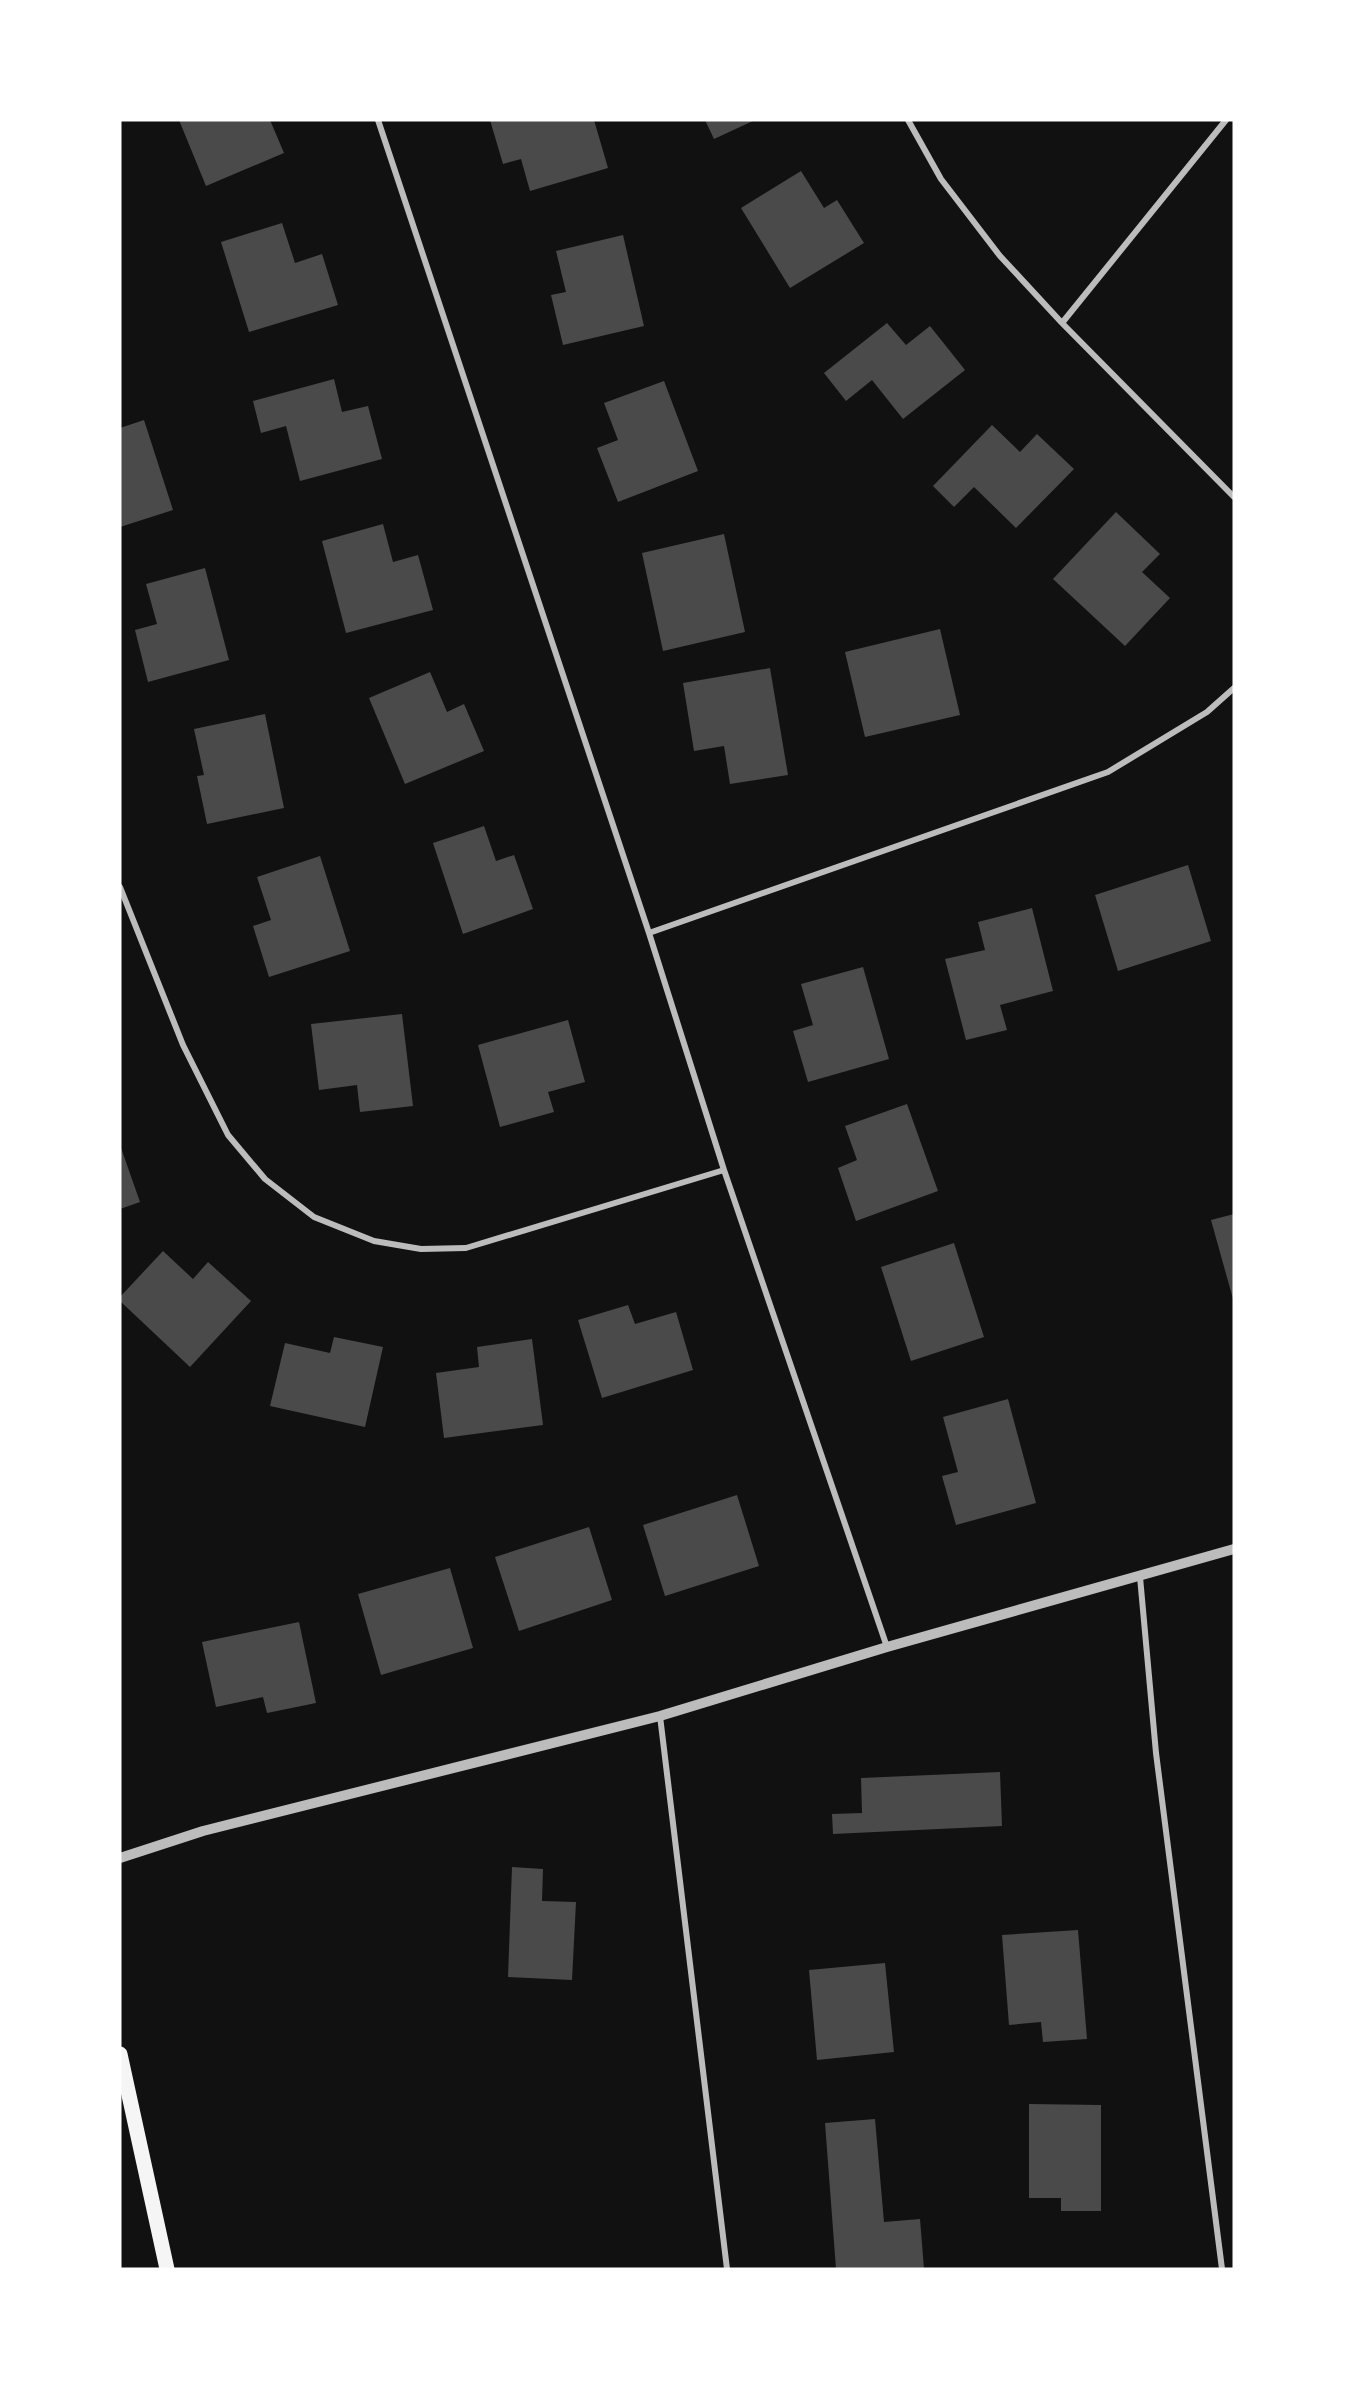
<svg xmlns="http://www.w3.org/2000/svg" width="1354" height="2389" font-family="Cabin,sans-serif">
<style>
.building{fill:#4a4a4a}
.lines{fill:none;stroke-linecap:round;stroke-linejoin:round}
.minor{stroke:#bcbcbc;stroke-width:6}
.tertiary{stroke:#bcbcbc;stroke-width:10}
.primary{stroke:#f5f5f5;stroke-width:15}
</style>
<rect width="100%" height="100%" fill="#111"/>
<path class="building" d="M179,120H270L284,153L206,186Z
M490,120H594L608,168L530,191L521,159L503,164Z
M705,120H755L714,139Z
M801,171L824,208L837,200L864,243L790,288L741,208Z
M282,223L295,263L322,254L338,305L249,332L221,242Z
M623,235L644,326L563,345L551,295L566,292L556,251Z
M887,323L906,345L930,326L965,370L903,419L872,380L846,401L824,373Z
M334,379L342,412L368,406L382,459L300,481L286,426L261,433L253,401Z
M664,381L698,471L618,502L597,448L618,440L604,403Z
M144,420L173,510L120,527V428Z
M992,425L1020,452L1037,434L1074,469L1016,528L974,487L954,507L933,486Z
M1116,512L1160,554L1142,572L1170,598L1125,646L1053,579Z
M383,524L393,562L418,555L433,610L346,633L322,541Z
M724,534L745,632L663,651L642,553Z
M205,568L229,660L148,682L135,630L157,624L146,584Z
M940,629L960,715L865,737L845,652Z
M770,668L788,775L730,784L724,746L694,751L683,683Z
M430,672L447,712L464,704L484,751L405,784L369,698Z
M265,714L284,808L207,824L197,776L204,775L194,729Z
M484,826L496,861L514,855L533,909L463,934L433,843Z
M320,856L350,951L269,977L253,926L271,920L257,877Z
M1188,865L1211,941L1118,971L1095,895Z
M1032,908L1053,991L1000,1005L1007,1030L966,1040L945,959L985,950L978,922Z
M863,967L889,1059L808,1082L793,1031L813,1025L801,984Z
M402,1014L413,1106L360,1112L357,1085L319,1090L311,1024Z
M568,1020L585,1082L548,1092L554,1112L500,1127L478,1045Z
M907,1104L938,1191L856,1221L838,1168L857,1160L845,1126Z
M120,1145L140,1202L120,1209Z
M1234,1214V1299H1233L1211,1220Z
M954,1243L984,1337L911,1361L881,1267Z
M163,1251L193,1279L208,1262L251,1301L190,1367L120,1301V1297Z
M628,1305L635,1324L676,1312L693,1370L602,1398L578,1320Z
M334,1337L383,1347L365,1427L270,1406L285,1343L330,1353Z
M532,1339L543,1425L444,1438L436,1373L479,1367L477,1347Z
M1008,1399L1036,1503L956,1525L942,1476L958,1472L943,1417Z
M737,1495L759,1566L665,1596L643,1525Z
M589,1527L612,1600L519,1631L495,1557Z
M450,1568L473,1648L381,1675L358,1594Z
M299,1622L316,1703L267,1713L263,1697L216,1707L202,1642Z
M1000,1772L1002,1826L833,1834L832,1814L862,1813L861,1778Z
M512,1867L543,1869L542,1901L576,1902L572,1980L508,1977Z
M1078,1930L1087,2039L1043,2042L1041,2022L1009,2025L1002,1935Z
M885,1963L894,2052L817,2060L809,1970Z
M1029,2104L1101,2105V2211H1061V2198H1029Z
M875,2119L884,2222L920,2219L924,2269H836L825,2123Z"/>
<g class="lines">
<path class="minor" d="M378,120L649,933L724,1170L887,1647
M908,120L941,179L1000,256L1062,323L1234,497
M1062,323L1226,120
M120,887L183,1045L228,1135L265,1179L314,1217L374,1241L421,1249L466,1248L724,1170
M649,933L1108,772L1207,712L1234,688
M1140,1577L1156,1753L1222,2269
M660,1716L727,2269"/>
<path class="tertiary" d="M120,1858L203,1831L660,1716L887,1647L1234,1549"/>
<path class="primary" d="M120,2054L167,2269"/>
</g>
<rect width="1354" height="2389" fill="none" stroke="#ffffff" stroke-width="243"/>
</svg>
